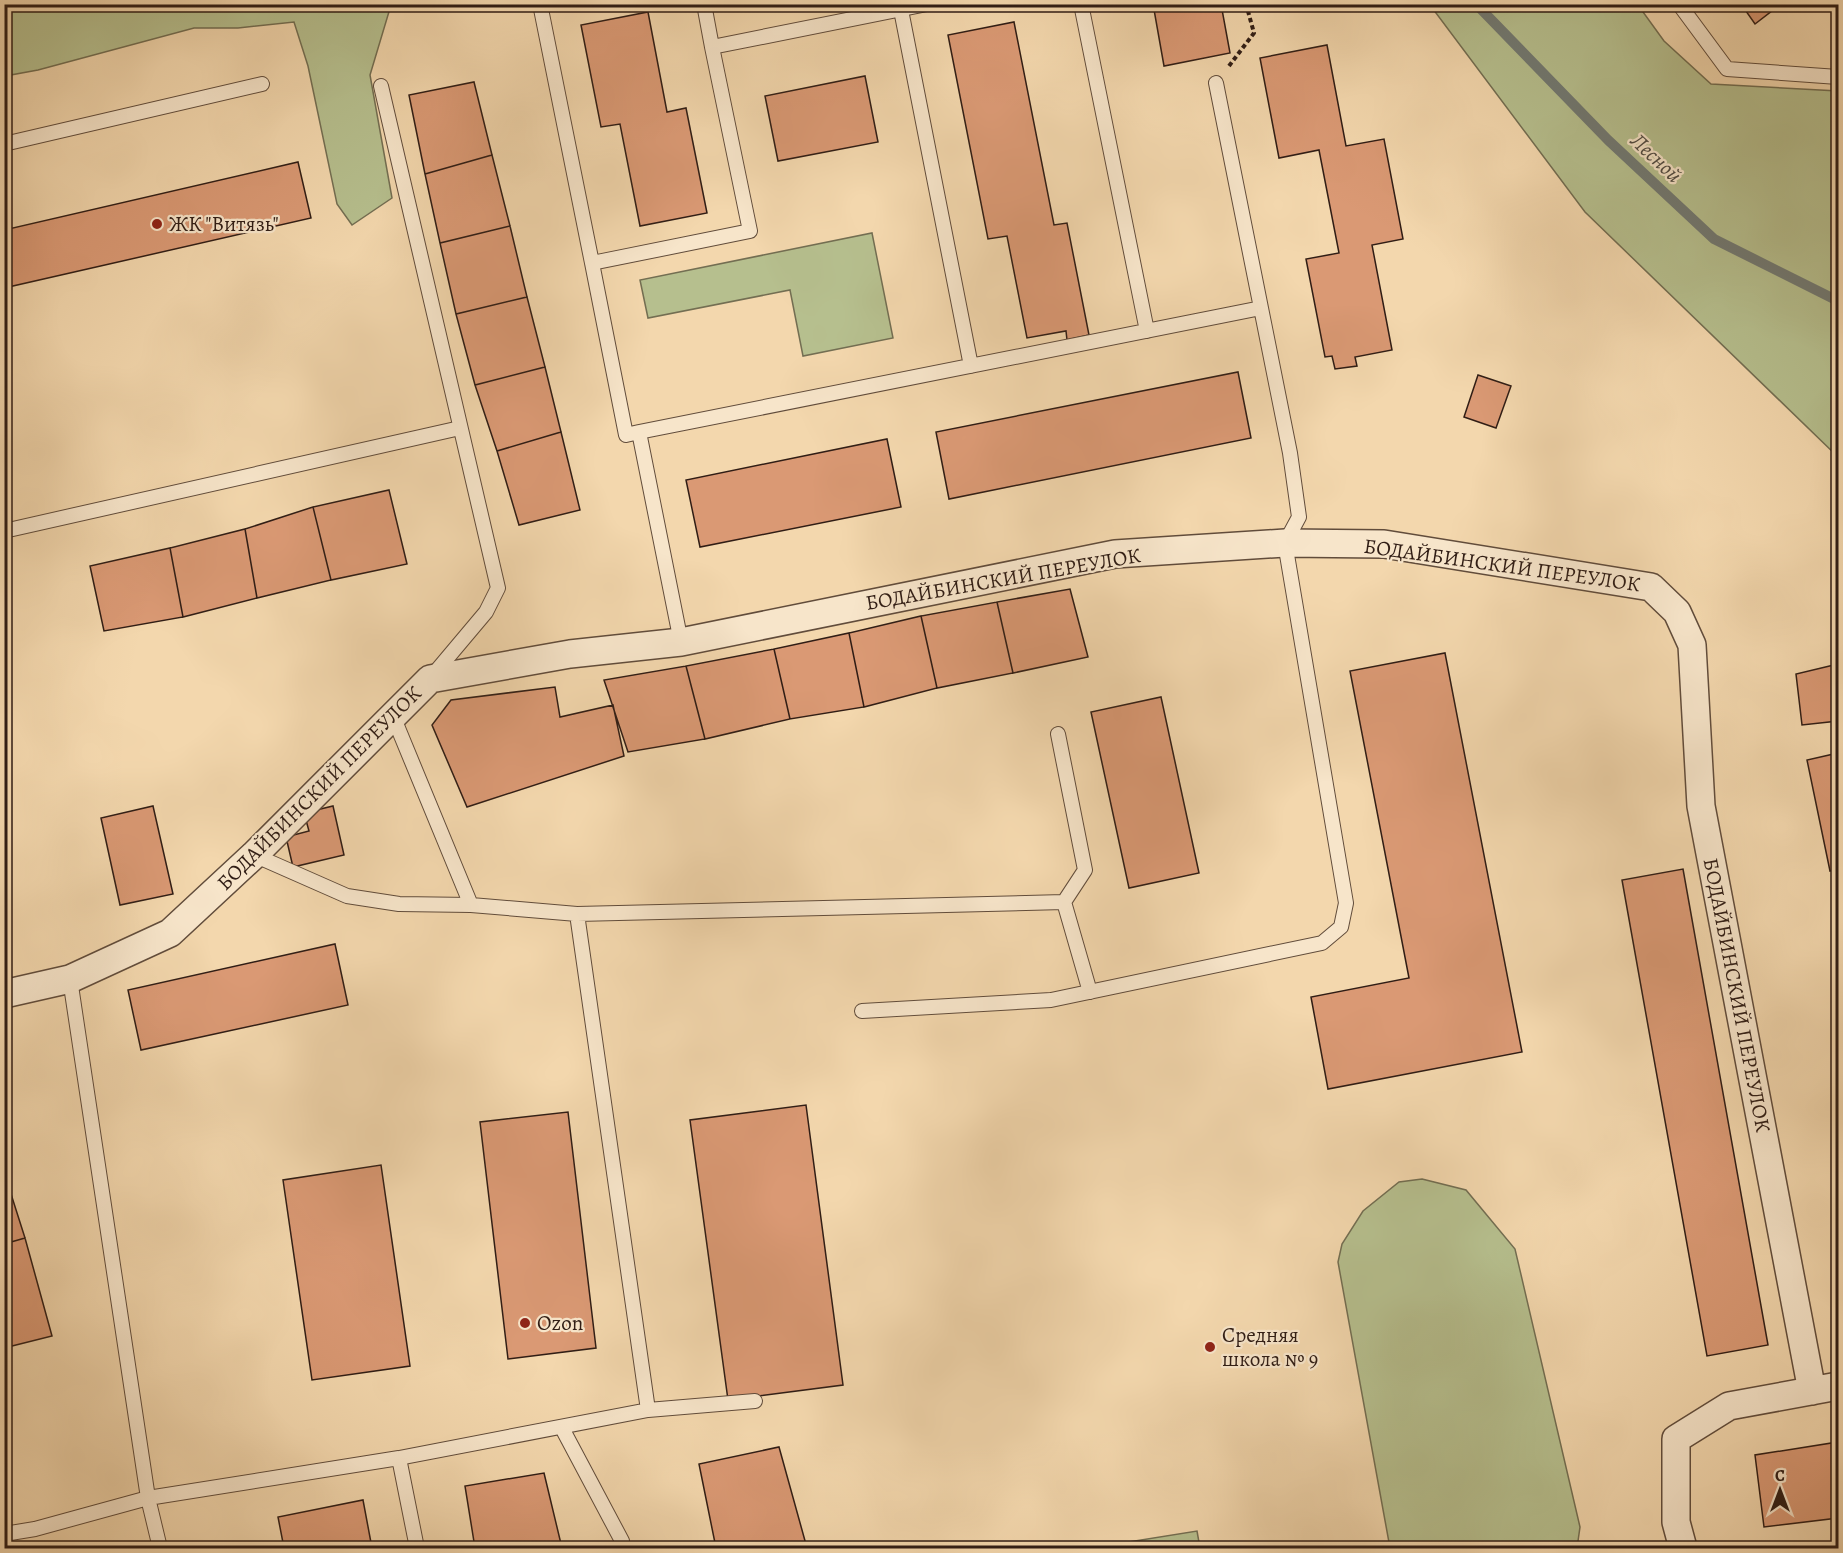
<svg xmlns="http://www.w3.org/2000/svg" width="1843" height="1553" font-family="Alegreya,serif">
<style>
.green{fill:#b6bf8e;stroke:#736e52;stroke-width:1.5}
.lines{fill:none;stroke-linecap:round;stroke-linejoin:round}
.stream{stroke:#727a73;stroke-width:10}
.building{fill:#da9974;stroke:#301d15;stroke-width:1.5}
.lane-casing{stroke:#614c3b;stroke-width:16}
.street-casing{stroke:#614c3b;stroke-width:30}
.path{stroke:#301d15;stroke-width:4;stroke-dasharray:4.5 3;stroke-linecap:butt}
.lane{stroke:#f7e5ca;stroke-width:14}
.street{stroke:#f7e5ca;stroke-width:27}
.poi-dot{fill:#8f2418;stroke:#f7e5ca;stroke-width:2}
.labels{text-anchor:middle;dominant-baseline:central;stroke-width:4.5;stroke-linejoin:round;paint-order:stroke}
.poi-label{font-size:21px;fill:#301d15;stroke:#f7e5ca;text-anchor:start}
.street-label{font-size:21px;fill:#301d15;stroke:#f7e5ca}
.water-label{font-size:22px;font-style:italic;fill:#514c44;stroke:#f7e5ca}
</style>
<rect width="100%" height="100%" fill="#f3d7ad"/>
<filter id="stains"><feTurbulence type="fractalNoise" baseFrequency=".00333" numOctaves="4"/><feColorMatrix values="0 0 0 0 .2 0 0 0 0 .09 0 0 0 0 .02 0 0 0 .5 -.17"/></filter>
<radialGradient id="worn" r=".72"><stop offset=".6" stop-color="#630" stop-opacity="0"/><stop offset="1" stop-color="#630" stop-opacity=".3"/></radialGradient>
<path class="green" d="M5,4L391,5L370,75L392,198L352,225L337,204L308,66L294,22L238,28H194L38,70L5,76Z
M1430,5H1638L1664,41L1711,84L1838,91V457L1585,212Z
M872,233L893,338L803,356L790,290L648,318L640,280Z
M1422,1179L1466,1190L1515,1249L1580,1527L1577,1548H1390L1338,1262L1342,1244L1363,1211L1399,1182Z
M1197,1531L1200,1548H1091Z"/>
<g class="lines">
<path class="stream" d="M1476,4L1608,140L1714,239L1838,301"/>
</g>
<path class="building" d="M1153,4H1221L1230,53L1164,66Z
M1741,4H1781L1755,24Z
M648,12L667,112L686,108L707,213L640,226L620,124L601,127L581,25Z
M1014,22L1054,225L1067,223L1089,335L1067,340L1066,331L1027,338L1007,236L988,239L948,35Z
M1327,45L1346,146L1384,139L1403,239L1372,245L1392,350L1355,357L1357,366L1335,369L1332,356L1325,357L1306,259L1339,253L1319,150L1279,158L1260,58Z
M865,76L878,142L778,161L765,96Z
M474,82L492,155L425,174L409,95Z
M492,155L510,226L440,243L425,174Z
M298,162L311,218L4,288V230Z
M510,226L527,297L456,314L440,243Z
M527,297L545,367L475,385L456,314Z
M545,367L561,432L497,451L475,385Z
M1238,372L1251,438L949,499L936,432Z
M1478,375L1511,386L1496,428L1464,417Z
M561,432L580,510L519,525L497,451Z
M887,439L901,507L700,547L686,480Z
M389,490L407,564L331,580L313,507Z
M313,507L331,580L257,598L245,529Z
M245,529L257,598L183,617L170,548Z
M170,548L183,617L104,631L90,566Z
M1070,589L1088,657L1013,673L997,602Z
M997,602L1013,673L937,688L921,616Z
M921,616L937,688L864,707L849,633Z
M849,633L864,707L790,719L774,649Z
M774,649L790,719L705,739L686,666Z
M1445,653L1522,1052L1328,1089L1311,997L1409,978L1350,671Z
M1838,664V721L1802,725L1796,674Z
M686,666L705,739L628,752L604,680Z
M555,687L560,717L613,705L624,756L467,807L432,725L451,700Z
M1161,697L1199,873L1129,888L1091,712Z
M1838,753V869L1830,871L1807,760Z
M153,806L173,894L120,905L101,818Z
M333,806L344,855L293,867L286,837L309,831L304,813Z
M1683,869L1768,1345L1707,1356L1622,880Z
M335,944L348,1005L141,1050L128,990Z
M806,1105L843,1385L728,1400L690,1120Z
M568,1112L596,1348L508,1359L480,1122Z
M381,1165L410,1366L312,1380L283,1180Z
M4,1172L25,1238L4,1244Z
M25,1238L52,1336L4,1348V1244Z
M1838,1442V1518L1764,1527L1755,1455Z
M779,1447L807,1548H716L699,1464Z
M544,1473L562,1548H475L465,1486Z
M363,1500L372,1548H284L278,1517Z"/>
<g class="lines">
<g class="lane-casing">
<path id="lane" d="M540,4L592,263
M704,4L712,47
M1081,4L1147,331
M1679,4L1727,69L1838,77
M901,10L971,366
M1216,83L1261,308
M381,86L498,588L486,612L433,675
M4,144L262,84
M639,432L626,435L592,263L750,231L712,47L927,4
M4,531L460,428
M681,642L639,432L1261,308L1290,453L1299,517L1285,543L1346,903L1341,927L1322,943L1051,1000L862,1011
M393,716L471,905
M1058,734L1085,870L1064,902L1090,992
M254,855L347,896L399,904L471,905L577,914L1064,902
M577,914L648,1410
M70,979L148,1498L160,1548
M562,1428L622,1541
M399,1458L417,1548
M4,1534L35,1529L148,1498L399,1458L648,1410L755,1401"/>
</g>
<g class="street-casing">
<path id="street" d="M4,994L70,979L170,933L254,855L430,679L570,654L681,642L1115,554L1285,543L1384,544L1651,587L1677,612L1692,645L1701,806L1812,1391
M1683,1548L1676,1522V1439L1729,1406L1838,1386"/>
</g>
<path class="path" d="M1229,66L1254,33L1246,4"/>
<use href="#lane" class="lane"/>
<use href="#street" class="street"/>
</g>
<g class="poi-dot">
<circle cx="157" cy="224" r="6"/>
<circle cx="525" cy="1323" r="6"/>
<circle cx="1210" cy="1347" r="6"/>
</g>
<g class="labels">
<g class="poi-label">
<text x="169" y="224">ЖК "Витязь"</text>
<text x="537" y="1323">Ozon</text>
<text x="1222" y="1335">Средняя<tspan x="1222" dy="24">школа № 9</tspan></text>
</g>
<g class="street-label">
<text transform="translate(1502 565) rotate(8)">БОДАЙБИНСКИЙ ПЕРЕУЛОК</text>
<text transform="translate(1003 579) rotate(-10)">БОДАЙБИНСКИЙ ПЕРЕУЛОК</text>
<text transform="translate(319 788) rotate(-45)">БОДАЙБИНСКИЙ ПЕРЕУЛОК</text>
<text transform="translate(1737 995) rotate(79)">БОДАЙБИНСКИЙ ПЕРЕУЛОК</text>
</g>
<g class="water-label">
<text transform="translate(1656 158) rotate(43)">Лесной</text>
</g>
</g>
<rect width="1843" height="1553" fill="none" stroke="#f3d7ad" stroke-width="24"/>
<rect x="6" y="6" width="1831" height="1541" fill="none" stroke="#301d15" stroke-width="3"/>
<rect x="12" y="12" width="1819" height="1529" fill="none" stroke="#301d15" stroke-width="1.5"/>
<g transform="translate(1780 1490)" stroke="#f7e5ca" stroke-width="4.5" paint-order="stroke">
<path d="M0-4.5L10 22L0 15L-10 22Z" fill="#301d15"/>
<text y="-9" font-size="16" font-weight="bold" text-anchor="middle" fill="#301d15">С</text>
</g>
<rect width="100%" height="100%" filter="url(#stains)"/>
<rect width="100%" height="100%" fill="url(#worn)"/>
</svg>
